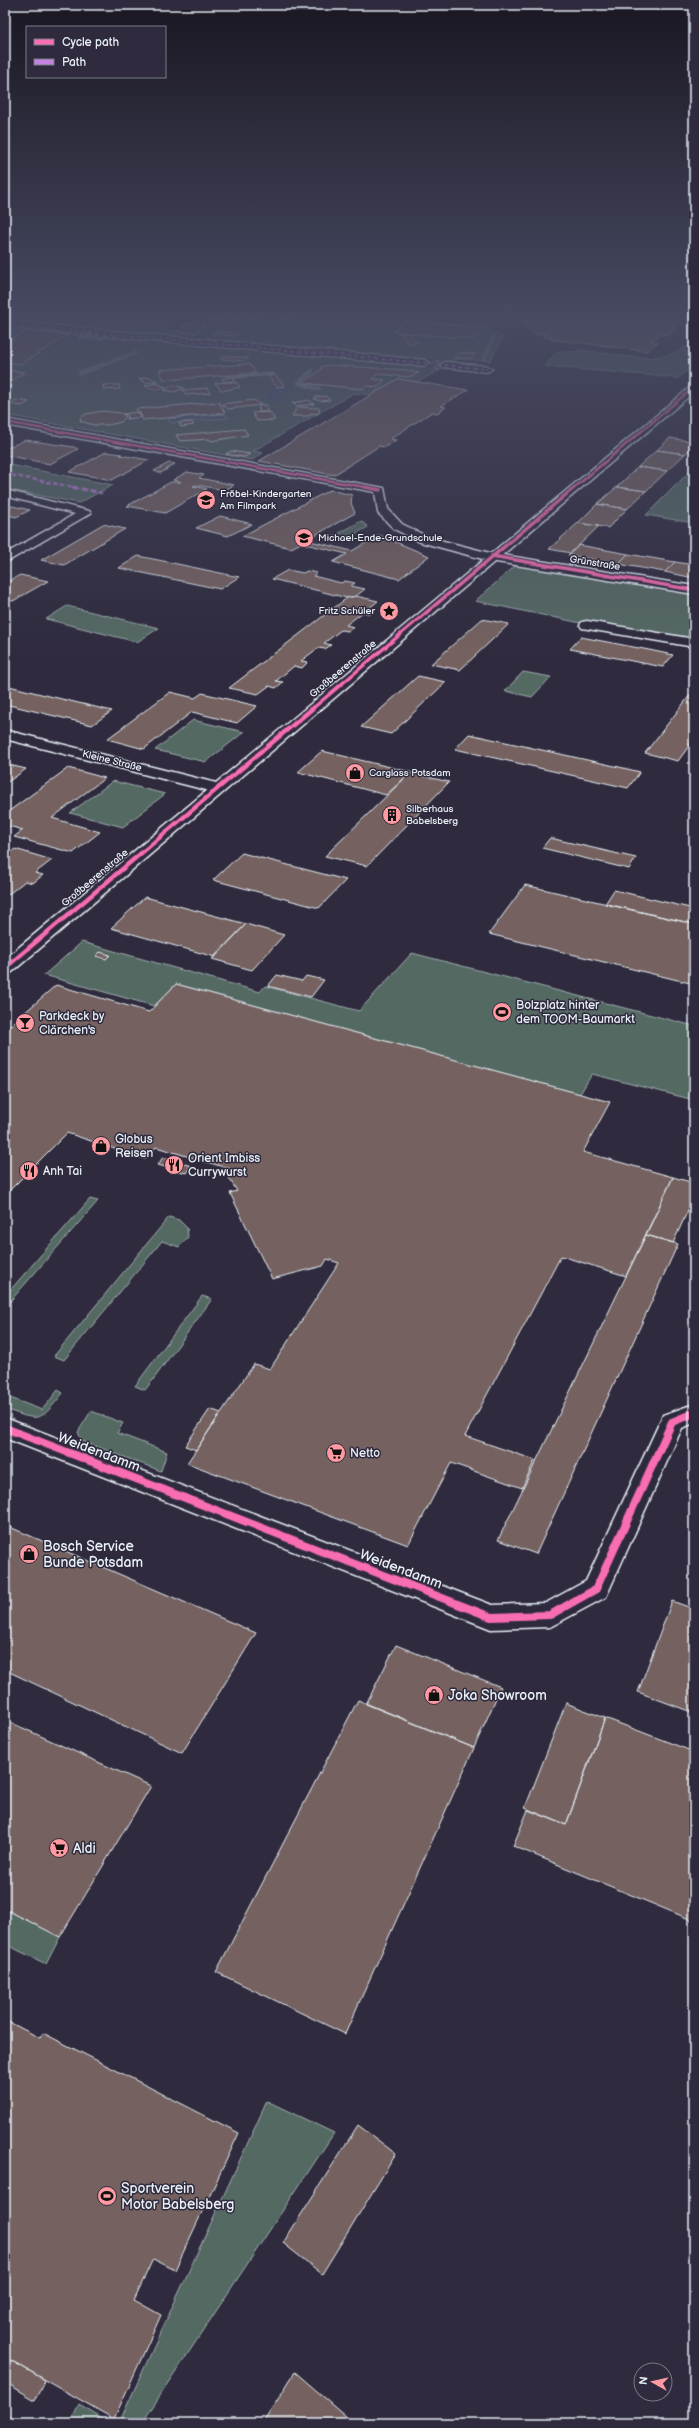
<svg xmlns="http://www.w3.org/2000/svg" width="699" height="2428" font-family="'Balsamiq Sans',sans-serif">
<style>
.green{fill:#546964;stroke:#9eadae}
.water{fill:#4c6376;stroke:#8a9caa}
.lines{fill:none;stroke-linecap:round;stroke-linejoin:round}
.stream{stroke:#8a9caa;stroke-width:4.5}
.canal{fill:#4c6376;fill-rule:evenodd}
.building{fill:#756261;stroke:#e8f1f8}
.pedestrian-tunnel{stroke:#4b4859;stroke-width:10;stroke-dasharray:10 5;stroke-linecap:butt}
.pedestrian-casing{stroke:#e8f1f8;stroke-width:3}
.minor-casing{stroke:#e8f1f8;stroke-width:3}
.tertiary-casing{stroke:#e8f1f8;stroke-width:3}
.pedestrian{fill:#2f2a3d;fill-rule:evenodd}
.minor{fill:#2f2a3d;fill-rule:evenodd}
.tertiary{fill:#2f2a3d;fill-rule:evenodd}
.rail-casing{stroke:#e8f1f8;stroke-width:2}
.rail{stroke:#2f2a3d;stroke-width:1.5;stroke-dasharray:4;stroke-linecap:butt}
.quiet-far1{stroke:#c483df;stroke-width:2.5;stroke-dasharray:4.5 2.5;stroke-linecap:butt}
.quiet{stroke:#c483df;stroke-width:3;stroke-dasharray:6 3;stroke-linecap:butt}
.cycleway-far3-casing{stroke:#2f2a3d;stroke-width:3.5}
.cycleway-far2-casing{stroke:#2f2a3d;stroke-width:5}
.cycleway-far1-casing{stroke:#2f2a3d;stroke-width:6}
.cycleway-casing{stroke:#2f2a3d;stroke-width:10}
.cycleway-far3{stroke:#f96db3;stroke-width:2.5}
.cycleway-far2{stroke:#f96db3;stroke-width:3.5}
.cycleway-far1{stroke:#f96db3;stroke-width:4.5}
.cycleway{stroke:#f96db3;stroke-width:8}
.labels{text-anchor:middle;dominant-baseline:central;stroke-width:3;stroke-linejoin:round;paint-order:stroke}
.far-poi-label{font-size:10px;fill:#e8f1f8;stroke:#2f2a3d;text-anchor:start}
.far-street-label{font-size:10px;fill:#e8f1f8;stroke:#2f2a3d}
.poi-label{font-size:12px;fill:#e8f1f8;stroke:#2f2a3d;text-anchor:start}
.near-street-label{font-size:14px;fill:#e8f1f8;stroke:#2f2a3d}
.near-poi-label{font-size:14px;fill:#e8f1f8;stroke:#2f2a3d;text-anchor:start}
</style>
<rect width="100%" height="100%" fill="#2f2a3d"/>
<filter id="ink" filterUnits="userSpaceOnUse"><feTurbulence type="fractalNoise" baseFrequency=".025" numOctaves="2"/><feDisplacementMap in="SourceGraphic" scale="8" xChannelSelector="R" yChannelSelector="G"/><feConvolveMatrix kernelMatrix="1 2 1 2 8 2 1 2 1" color-interpolation-filters="sRGB"/></filter>
<g filter="url(#ink)">
<path class="green" d="M5,316L35,319L40,316H93L164,322L169,324L160,330L176,332L186,324L197,321L270,316H423L421,318L426,321L489,327L491,332L503,337L490,361L459,359L449,361L440,370L417,382L398,379L370,395L354,393L253,451L263,453L252,460L5,415Z
M694,339V365L678,378L545,366L557,351L575,352L580,350C609,353 648,364 677,352C683,350 689,343 694,339Z
M5,464L113,485L79,503L5,489Z
M694,467V523L646,515Z
M361,521L368,527L346,539L334,536Z
M523,564L694,593V641L576,622L475,601L514,567Z
M67,606L159,628L137,642L46,619Z
M523,672L551,677L532,697L505,691Z
M193,720L244,732L206,762L155,750Z
M113,781L165,794L123,827L70,813Z
M82,942L260,992L265,986L359,1011L412,953L694,1026V1100L592,1074L580,1094L176,984L154,1006L44,975Z
M90,1199L98,1201L5,1307V1296Z
M169,1217L179,1220L187,1228L188,1237L179,1247L162,1241L64,1360L54,1356Z
M202,1296L212,1299L153,1380L145,1390L135,1386Z
M58,1390L63,1393C40,1422 40,1422 5,1409V1396L42,1410Z
M91,1411L123,1423L117,1433L167,1452L161,1471L82,1441L78,1432Z
M5,1909L60,1937L46,1964L5,1944Z
M267,2101L334,2133L142,2423H119Z
M79,2405L110,2423H70Z"/>
<path class="water" d="M225,414L228,418L171,423L168,419Z"/>
<g class="lines">
<path class="stream" d="M484,359L493,338
M312,371L299,383L319,389
M80,373L135,353"/>
<path class="canal" d="M278,316H289L291,319L289,322L270,325H302L300,320L302,317L326,316L315,322L317,325C316,327 313,331 311,332C299,338 258,336 250,325L252,320Z
M288,383L296,388L294,391L285,393L279,403H267L265,400L273,386Z"/>
</g>
<path class="building" d="M192,316H270L197,321Z
M524,316H693L688,319H681L671,326L678,327L668,335L661,334L650,341L658,342L647,351L550,339L552,338L544,337L547,334H535L520,322H524Z
M289,317L293,319L280,321L276,319Z
M405,321L421,322L485,328L474,339L393,332Z
M186,324L205,325L195,333L176,332Z
M25,331L68,335L21,364L5,362V343Z
M215,331L239,333L236,336L212,334Z
M408,333L417,343H408L400,334Z
M80,337L93,338L104,339H78Z
M459,353L475,354L471,358H454Z
M224,356L249,358L245,361L220,359Z
M427,361H449L440,370L422,365Z
M249,364L256,373L164,380L159,370Z
M329,365L406,370L419,373L408,377L378,374L373,379L385,380L378,387L366,386L362,389L303,383L322,369L321,367Z
M5,370L25,372L11,381L5,380Z
M273,373L275,375L233,378L236,381L225,382L222,379L227,378L226,377Z
M267,375H275L285,386L277,387Z
M149,377L157,381L147,383L139,379Z
M398,379L468,390L441,406L446,407L437,413L432,412L390,439L396,440L385,447L379,446L334,475L259,461Z
M228,382L237,383L240,387L222,391L215,383Z
M156,383L166,387L156,390L145,386Z
M103,385H119L120,389L104,390Z
M174,385L184,388L174,392L164,390Z
M207,388L210,393L186,395L183,390Z
M326,396L330,400L321,401L314,399L316,397Z
M16,400L29,402L22,406L9,404Z
M254,400L261,405L228,409L222,404Z
M309,400L314,404L297,406L292,403Z
M219,402L225,413L143,420L136,409Z
M259,405H267V412H259Z
M297,407L320,408L318,414L311,413L309,416H292Z
M103,411L121,413L126,417L121,422L108,425H94L80,421L81,417L86,414Z
M139,412L142,417L126,419L128,418L127,415L123,414Z
M270,412L275,420L257,421L252,413Z
M192,422L194,425L181,427L179,423Z
M244,429L248,435L211,441L209,439L180,441L176,435Z
M670,438L694,442V445L685,454L657,450Z
M25,440L74,447L78,449L50,464L5,455V449Z
M657,450L685,454L667,471L638,467Z
M231,451L250,454L244,457L226,454Z
M106,452L122,454L120,455L149,460L112,480L69,472Z
M169,463L175,464L161,473L154,471Z
M638,467L667,471L646,491L617,487Z
M187,472L204,475L199,478L234,485L225,490L196,485L193,486L207,489L165,513L127,506L171,482H181L173,480Z
M617,487L646,491L627,509L597,504Z
M330,490L352,495L351,503L355,513L306,540L352,551L379,535L429,556L399,579L333,562L347,554L301,543L291,548L242,536Z
M597,504L627,509L608,528L578,523Z
M12,506L30,510L16,517L5,514V509Z
M220,516L252,524L228,536L196,528Z
M578,523L599,526L571,553L549,549Z
M103,524L125,529L64,565L41,560Z
M579,545L628,554L618,564L568,555Z
M628,554L675,562L665,572L618,564Z
M138,556L163,561L239,577L220,589L119,568Z
M675,562L694,565V578L665,572Z
M288,570L303,573L307,571L317,573L313,576L341,583L345,581L355,583L351,586L365,589L356,596L347,598L272,579Z
M20,575L48,581L13,601L5,599V583Z
M356,596L378,601L369,608L376,609L370,614L363,612L346,625L354,627L348,631L341,630L324,643L331,645L325,649L318,648L301,661L308,662L302,668L294,666L276,681L283,682L276,688L269,686L258,694L229,688L347,598Z
M482,619L509,624L460,670L431,664Z
M581,637L649,650L673,655L663,667L570,649Z
M418,676L446,682L391,734L361,727Z
M5,685L45,695L112,711L92,725L5,704Z
M694,690V739L678,761L645,753Z
M170,692L195,698L202,693L257,706L237,723L192,712L144,749L107,739Z
M469,734L619,767L640,772L628,788L455,749Z
M322,751L411,772L386,795L298,772Z
M5,764L26,769L5,784Z
M68,768L105,778L52,818L100,832L73,853L14,837L23,830L5,825V814Z
M410,773L449,782L367,866L325,856Z
M550,838L636,858L629,869L542,848Z
M15,849L52,860L35,873L43,875L33,883L25,881L5,897V857Z
M242,853L346,880L319,908L213,880Z
M525,885L694,924V984L489,934Z
M614,890L694,909V924L605,904Z
M145,897L246,924L215,957L111,928Z
M246,924L284,935L252,970L212,959Z
M100,952L110,955L106,959L96,956Z
M277,975L302,981L306,976L324,980L311,997L268,986Z
M176,984L610,1102L583,1152L673,1177L626,1276L561,1256L465,1436L535,1460L522,1488L451,1463L408,1545L187,1463L254,1364L270,1369L339,1263L327,1259L323,1266L272,1279L230,1193L237,1191L229,1178L234,1170L156,1147L145,1159L67,1133L5,1195V1030L56,985L149,1012Z
M163,1157L191,1166L186,1173L158,1165Z
M673,1177L694,1183V1197L673,1243L646,1235Z
M646,1235L678,1244L536,1554L498,1540Z
M210,1409L221,1413L196,1450L185,1446Z
M5,1525L256,1633L182,1753L5,1670Z
M672,1601L694,1609V1713L638,1692Z
M396,1645L501,1687L474,1748L366,1704Z
M358,1700L474,1748L345,2034L216,1972Z
M566,1703L605,1718L566,1825L525,1808Z
M605,1718L694,1752V1921L513,1846L528,1810L566,1825Z
M5,1720L151,1786L60,1937L5,1909Z
M5,2020L40,2038L43,2033L239,2133L175,2270L153,2259L134,2300L161,2315L114,2419L5,2357Z
M358,2125L396,2154L322,2274L283,2243Z
M5,2357L45,2380L35,2400L5,2382Z
M295,2372L354,2423H263Z
M5,2414L20,2423H5Z"/>
<g class="lines">
<path class="pedestrian-tunnel" d="M425,363L445,365"/>
<g class="pedestrian-casing">
<path id="pedestrian" d="M5,321L425,360L430,363L425,366L5,327Z
M445,362L487,366L492,369L487,372L442,367L440,365Z"/>
</g>
<g class="minor-casing">
<path id="minor" d="M5,419L384,488L388,509L402,524L428,537L490,553L694,586V594L490,561L420,542L394,529L378,513L375,492L5,425Z
M5,490L89,511L91,513L5,563V554L75,514L5,496Z
M587,621L694,639V647L582,628L580,625L582,622Z
M5,730L224,785L226,788L218,793L5,739Z
M694,1404V1423L682,1428L606,1597L550,1627L491,1629L5,1438V1418L492,1605L546,1603L586,1581L663,1415Z"/>
</g>
<g class="tertiary-casing">
<path id="tertiary" d="M694,384V392L12,972L5,974V959Z"/>
</g>
<use href="#pedestrian" class="pedestrian"/>
<use href="#minor" class="minor"/>
<use href="#tertiary" class="tertiary"/>
<g class="rail-casing">
<path id="rail" d="M76,333L118,337"/>
</g>
<use href="#rail" class="rail"/>
<path class="quiet-far1" d="M5,324L487,369
M5,474L78,488"/>
<path class="quiet" d="M72,487L102,493"/>
<g class="cycleway-far3-casing">
<path id="cycleway-far3" d="M5,422L370,488
M574,488L694,387"/>
</g>
<g class="cycleway-far2-casing">
<path id="cycleway-far2" d="M365,487L380,490
M492,556L694,590
M312,709L575,487"/>
</g>
<g class="cycleway-far1-casing">
<path id="cycleway-far1" d="M5,968L313,708"/>
</g>
<g class="cycleway-casing">
<path id="cycleway" d="M5,1428L491,1617L550,1615L596,1589L672,1422L694,1413"/>
</g>
<use href="#cycleway-far3" class="cycleway-far3"/>
<use href="#cycleway-far2" class="cycleway-far2"/>
<use href="#cycleway-far1" class="cycleway-far1"/>
<use href="#cycleway" class="cycleway"/>
</g>
</g>
<linearGradient id="sky" x2="0" y2="1"><stop stop-color="#1a1722"/><stop offset="0.48" stop-color="#474a62"/><stop offset="1" stop-color="#474a62" stop-opacity="0"/></linearGradient>
<rect width="699" height="656" fill="url(#sky)"/>
<defs>
<g id="school-disc" transform="scale(1)"><circle r="9.5" fill="#ff9aa2" stroke="#2f2a3d"/><path d="M0-5L7-2L0 1L-7-2ZM-4 1L0 2.5L4 1V4Q0 6-4 4Z" fill="#111"/></g>
<g id="sight-disc" transform="scale(1)"><circle r="9.5" fill="#ff9aa2" stroke="#2f2a3d"/><path d="M0-6L1.8-2.2L6-1.7L2.9 1.2L3.7 5.4L0 3.3L-3.7 5.4L-2.9 1.2L-6-1.7L-1.8-2.2Z" fill="#111"/></g>
<g id="shop-disc" transform="scale(1)"><circle r="9.5" fill="#ff9aa2" stroke="#2f2a3d"/><path d="M-5-2.5h2.3a2.7 3.5 0 0 1 5.4 0H5L5.5 6h-11ZM-1.5-2.5h3a1.5 2.3 0 0 0-3 0Z" fill="#111"/></g>
<g id="building-disc" transform="scale(1)"><circle r="9.5" fill="#ff9aa2" stroke="#2f2a3d"/><path d="M-4-6H4V6H1V3H-1V6H-4ZM-2.5-4.3h1.7v1.8h-1.7ZM.8-4.3h1.7v1.8H.8ZM-2.5-1h1.7V.8h-1.7ZM.8-1h1.7V.8H.8Z" fill="#111"/></g>
<g id="stadium-disc" transform="scale(1)"><circle r="9.5" fill="#ff9aa2" stroke="#2f2a3d"/><path d="M0-5a6.5 5 0 1 0 0 10a6.5 5 0 1 0 0-10ZM-3.5-1.8h7v3.6h-7Z" fill="#111"/></g>
<g id="bar-disc" transform="scale(1)"><circle r="9.5" fill="#ff9aa2" stroke="#2f2a3d"/><path d="M-6-5H6L.8 .8V4.5H3.5V6h-7V4.5H-.8V.8Z" fill="#111"/></g>
<g id="restaurant-disc" transform="scale(1)"><circle r="9.5" fill="#ff9aa2" stroke="#2f2a3d"/><path d="M-5-6h1v4h1v-4h1v4h1v-4h1v5L-1.5 .5V6h-2V.5L-5-1ZM5-6V6H3V1.5H1.5Q1.5-4 5-6Z" fill="#111"/></g>
<g id="supermarket-disc" transform="scale(1)"><circle r="9.5" fill="#ff9aa2" stroke="#2f2a3d"/><path d="M-6-5.5h2.5l.6 2H6L4.5 2H-2.5L-4.4-4H-6ZM-1.5 3.2a1.3 1.3 0 1 0 .1 0ZM3 3.2a1.3 1.3 0 1 0 .1 0Z" fill="#111"/></g>
</defs>
<g fill-rule="evenodd">
<use href="#school-disc" x="206" y="500"/>
<use href="#school-disc" x="304" y="538"/>
<use href="#sight-disc" x="389" y="611"/>
<use href="#shop-disc" x="355" y="773"/>
<use href="#building-disc" x="392" y="815"/>
<use href="#stadium-disc" x="502" y="1012"/>
<use href="#bar-disc" x="25" y="1023"/>
<use href="#shop-disc" x="101" y="1146"/>
<use href="#restaurant-disc" x="174" y="1165"/>
<use href="#restaurant-disc" x="29" y="1171"/>
<use href="#supermarket-disc" x="336" y="1453"/>
<use href="#shop-disc" x="29" y="1554"/>
<use href="#shop-disc" x="434" y="1695"/>
<use href="#supermarket-disc" x="59" y="1848"/>
<use href="#stadium-disc" x="107" y="2196"/>
</g>
<g class="labels">
<g class="far-poi-label">
<text x="220" y="494">Fröbel-Kindergarten<tspan x="220" dy="12">Am Filmpark</tspan></text>
<text x="318" y="538">Michael-Ende-Grundschule</text>
<text x="375" y="611" text-anchor="end">Fritz Schüler</text>
<text x="369" y="773">Carglass Potsdam</text>
<text x="406" y="809">Silberhaus<tspan x="406" dy="12">Babelsberg</tspan></text>
</g>
<g class="far-street-label">
<text transform="translate(595 563) rotate(9)">Grünstraße</text>
<text transform="translate(343 669) rotate(-40)">Großbeerenstraße</text>
<text transform="translate(112 761) rotate(14)">Kleine Straße</text>
<text transform="translate(95 878) rotate(-40)">Großbeerenstraße</text>
</g>
<g class="poi-label">
<text x="516" y="1005">Bolzplatz hinter<tspan x="516" dy="14">dem TOOM-Baumarkt</tspan></text>
<text x="39" y="1016">Parkdeck by<tspan x="39" dy="14">Clärchen's</tspan></text>
<text x="115" y="1139">Globus<tspan x="115" dy="14">Reisen</tspan></text>
<text x="188" y="1158">Orient Imbiss<tspan x="188" dy="14">Currywurst</tspan></text>
<text x="43" y="1171">Anh Tai</text>
<text x="350" y="1453">Netto</text>
</g>
<g class="near-street-label">
<text transform="translate(99 1452) rotate(21)">Weidendamm</text>
<text transform="translate(401 1569) rotate(21)">Weidendamm</text>
</g>
<g class="near-poi-label">
<text x="43" y="1546">Bosch Service<tspan x="43" dy="16">Bunde Potsdam</tspan></text>
<text x="448" y="1695">Joka Showroom</text>
<text x="73" y="1848">Aldi</text>
<text x="121" y="2188">Sportverein<tspan x="121" dy="16">Motor Babelsberg</tspan></text>
</g>
</g>
<rect width="699" height="2428" fill="none" stroke="#2f2a3d" stroke-width="20"/>
<rect x="10" y="10" width="679" height="2408" fill="none" stroke="#e8f1f8" stroke-width="1.5" filter="url(#ink)"/>
<rect x="26" y="26" width="140" height="52" fill="#2f2a3d" stroke="#797a88"/>
<rect x="34" y="39" width="20" height="6" fill="#f96db3" stroke="#797a88"/>
<text x="62" y="46" font-size="12" fill="#e8f1f8">Cycle path</text>
<rect x="34" y="59" width="20" height="6" fill="#c483df" stroke="#797a88"/>
<text x="62" y="66" font-size="12" fill="#e8f1f8">Path</text>
<g transform="translate(653 2382) rotate(278)"><circle r="19" fill="#2f2a3d" stroke="#797a88"/>
<path d="M0-3L7 15L0 10L-7 15Z" fill="#ff9aa2"/>
<text y="-6" font-size="11" font-weight="bold" text-anchor="middle" fill="#e8f1f8">N</text>
</g>
</svg>
